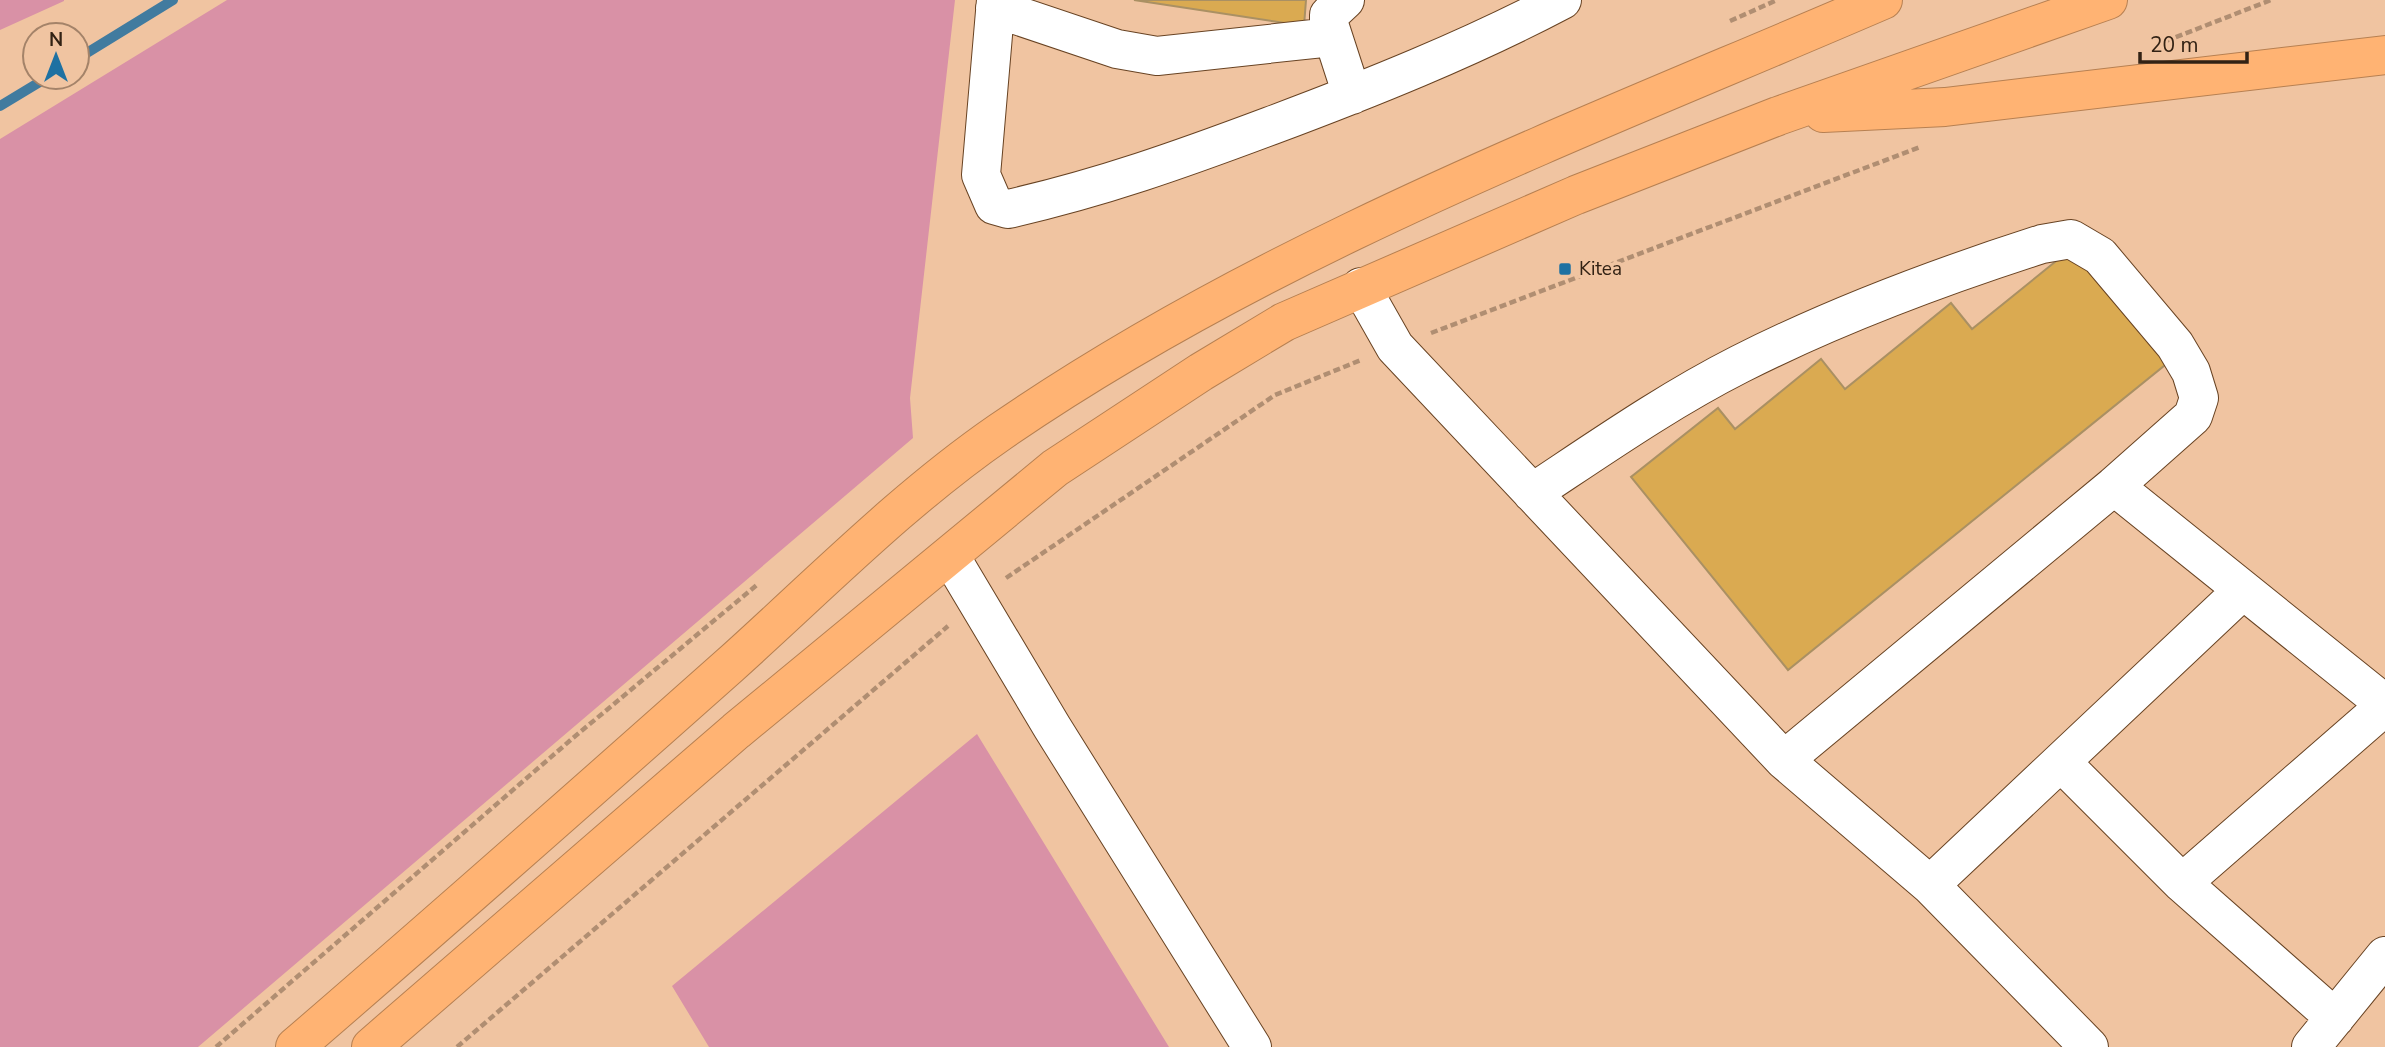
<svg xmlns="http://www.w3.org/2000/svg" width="2385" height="1047" font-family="'Nunito Sans',sans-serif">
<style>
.green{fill:#d991a6}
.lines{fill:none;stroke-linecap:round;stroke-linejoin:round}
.stream{stroke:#417b9f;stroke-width:10}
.building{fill:#daaa51;stroke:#aa9063;stroke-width:2}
.minor-casing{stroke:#684323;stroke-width:40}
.highway-casing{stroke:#b78052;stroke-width:40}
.path{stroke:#b08e72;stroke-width:4.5;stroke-dasharray:7 3.5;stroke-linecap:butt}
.minor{stroke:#fff;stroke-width:38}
.highway{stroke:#ffb373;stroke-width:38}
.poi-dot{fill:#1e71a2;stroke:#f0c4a1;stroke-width:2.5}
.labels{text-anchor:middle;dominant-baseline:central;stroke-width:7;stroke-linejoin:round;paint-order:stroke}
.poi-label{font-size:19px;fill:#322214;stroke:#f0c4a1;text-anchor:start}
</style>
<rect width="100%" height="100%" fill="#f0c4a1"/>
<path class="green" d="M0,0H64V1L0,30Z
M227,0H955L910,398L913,438L198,1047H0V139Z
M977,734L1169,1047H709L672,986Z"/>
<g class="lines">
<path class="stream" d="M77,59L173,0
M0,106L48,77"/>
</g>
<path class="building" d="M1134,0H1306L1304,26Z
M2076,245L2170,361L1788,670L1631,477L1718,408L1735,429L1821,359L1845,389L1951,303L1972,329Z"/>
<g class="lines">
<g class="minor-casing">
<path id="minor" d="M996,0L981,175L994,205L1008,209C1101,188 1182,159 1270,126C1369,89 1469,49 1562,0
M1345,0L1329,15V24L1352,95
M995,8L1117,49L1157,56L1332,37
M1361,287L1395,347L1784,760L1930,885L2089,1047
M2114,486L2385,704
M1532,493C1600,448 1667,401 1740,364C1837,315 1939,277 2042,244L2071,239L2100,256L2175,345L2191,372L2199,398L2193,416L2114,486L1784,760
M950,556L1052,727L1252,1047
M2061,762L2182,883L2335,1018
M2182,883L2385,706
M1930,885L2243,590
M2311,1047L2385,956"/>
</g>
<g class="highway-casing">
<path id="highway" d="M1823,113L1945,107L2385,55
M295,1047C441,921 586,793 730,665C818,586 903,499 1000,432C1270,246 1584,129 1883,0
M371,1047L736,731L1055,468L1201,372L1284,322L1576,195L1778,116L2108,0"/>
</g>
<path class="path" d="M1730,21L1777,0
M2166,41L2271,0
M1431,333L1920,147
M1006,578L1275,395L1361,360
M216,1047L573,738L758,584
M457,1047L948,626"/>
<use href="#minor" class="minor"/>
<use href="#highway" class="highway"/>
</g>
<rect class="poi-dot" x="1558" y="262" width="14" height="14" rx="3.5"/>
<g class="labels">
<g class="poi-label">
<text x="1579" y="269">Kitea</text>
</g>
</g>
<g transform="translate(56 56)"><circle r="33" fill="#f0c4a1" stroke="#a48369" stroke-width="2"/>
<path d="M0-5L12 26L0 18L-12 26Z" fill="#1e71a2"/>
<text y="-10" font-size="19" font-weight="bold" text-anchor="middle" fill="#322214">N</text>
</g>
<path d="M2140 52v10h107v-10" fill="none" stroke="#322214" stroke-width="3.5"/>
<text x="2150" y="52" font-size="21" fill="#322214" stroke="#f0c4a1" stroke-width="5" paint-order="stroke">20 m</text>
</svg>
